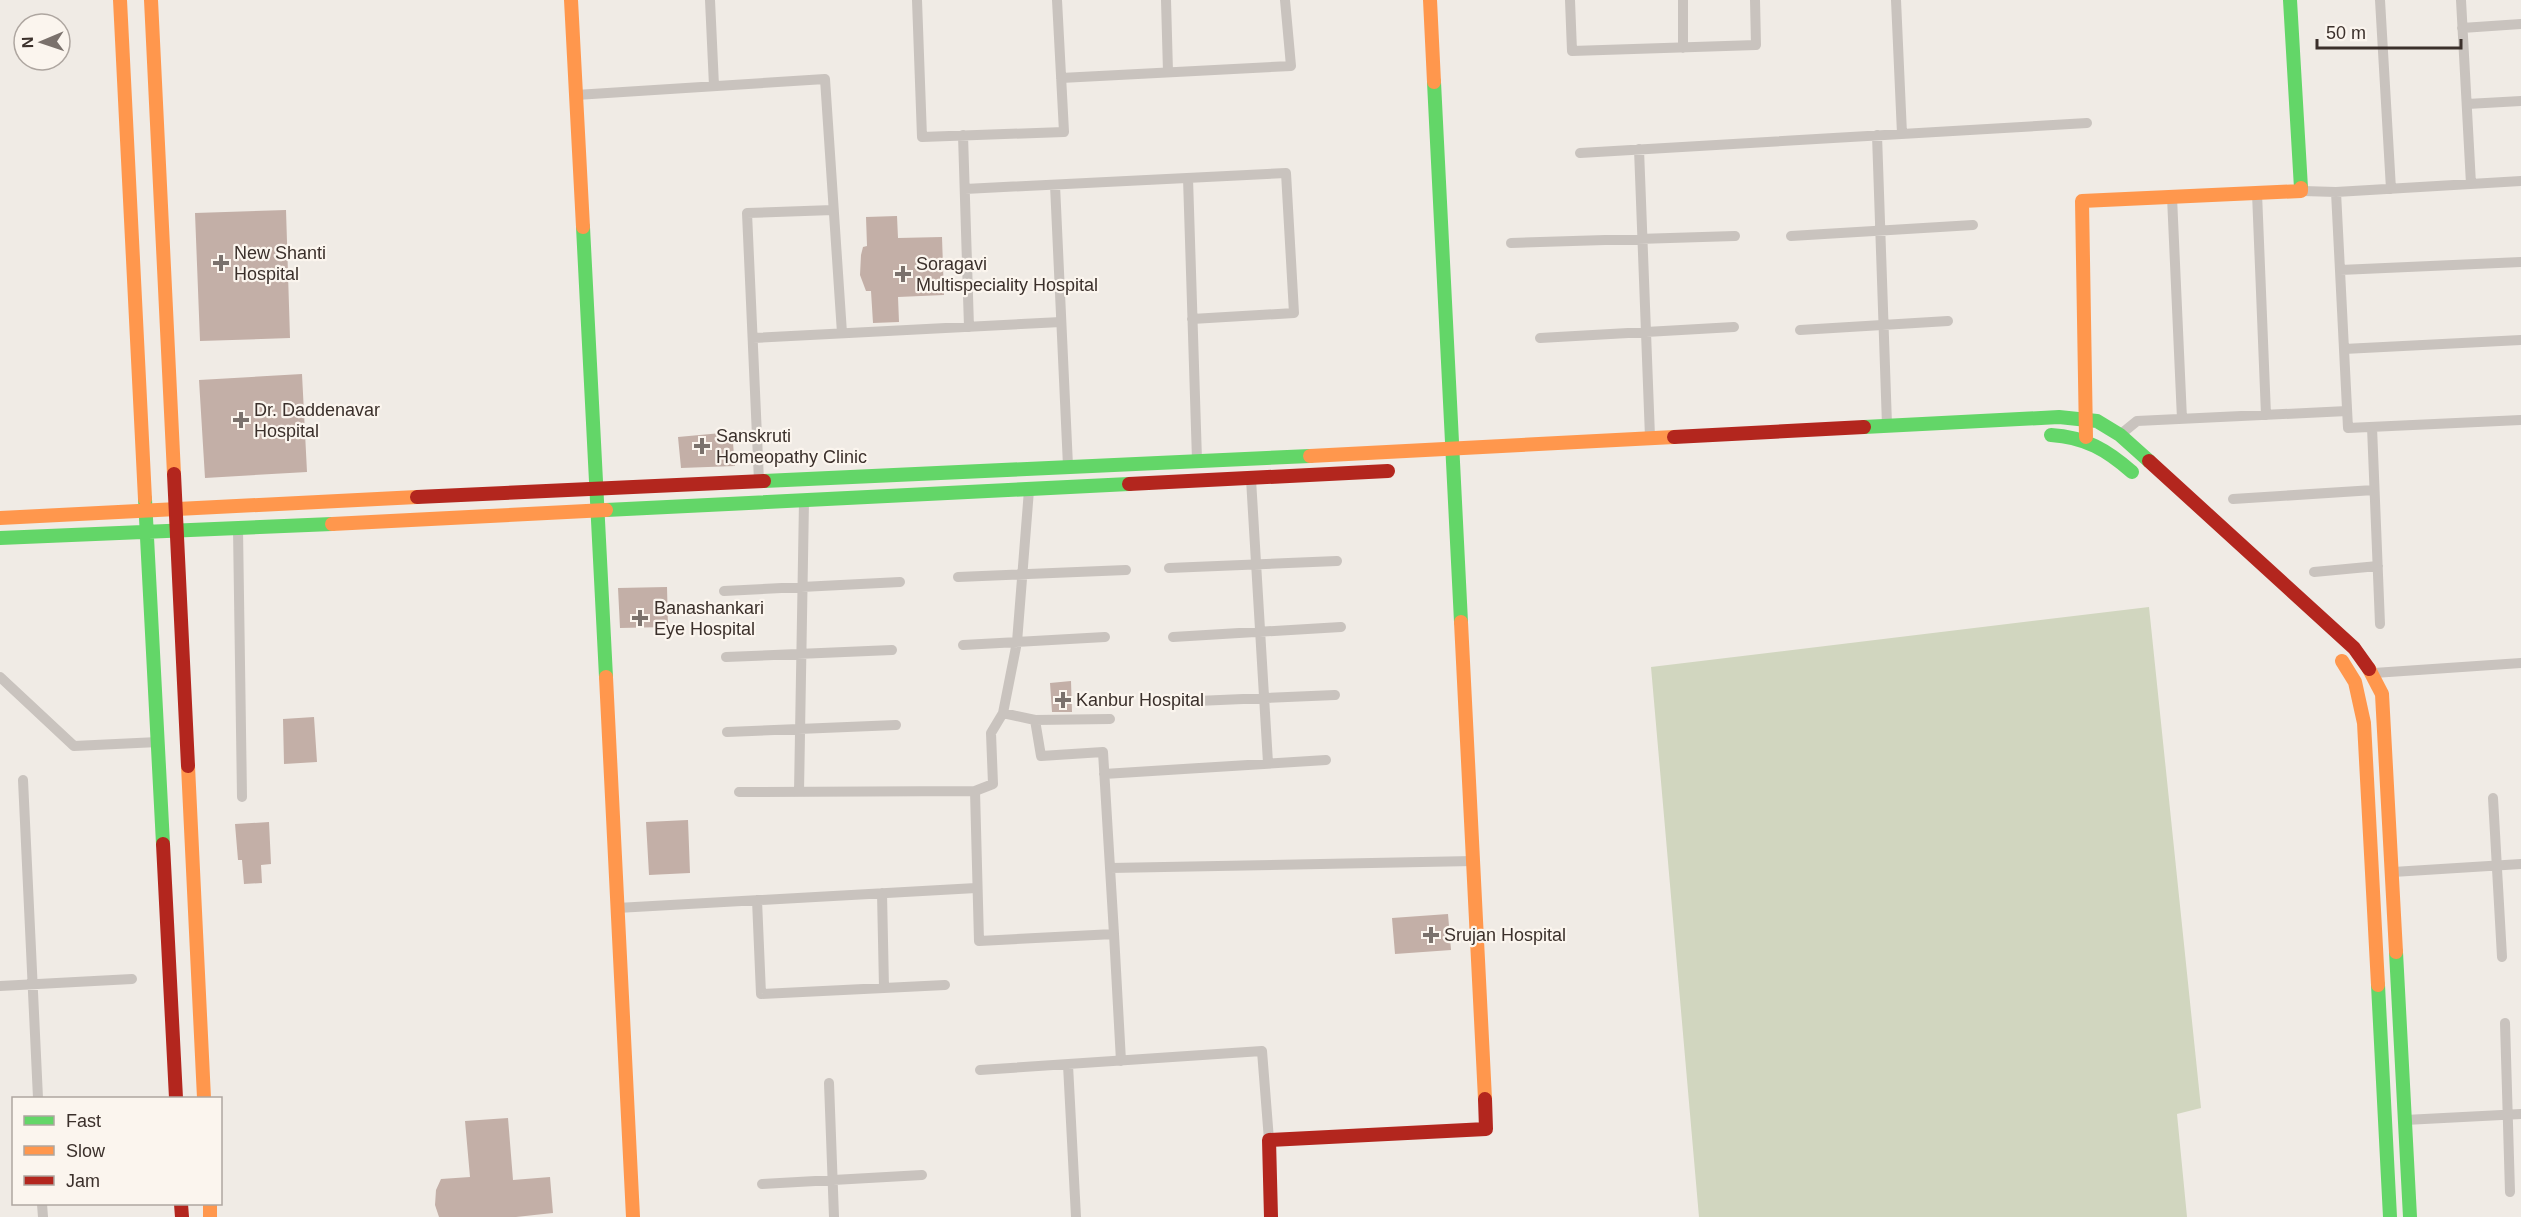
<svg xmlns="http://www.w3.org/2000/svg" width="2521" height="1217" font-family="Arial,sans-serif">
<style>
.green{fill:#d1d6bf}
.building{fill:#c3afa7}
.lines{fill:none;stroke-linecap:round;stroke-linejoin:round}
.lane{stroke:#c9c3be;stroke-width:10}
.fast{stroke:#63d668;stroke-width:14}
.slow{stroke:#ff974d;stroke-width:14}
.jam{stroke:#b3261e;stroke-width:14}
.poi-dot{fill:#7a716c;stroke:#fbf5ee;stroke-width:2}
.labels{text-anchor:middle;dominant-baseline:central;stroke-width:4.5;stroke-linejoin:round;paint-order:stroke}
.poi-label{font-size:18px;fill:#3b302b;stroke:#fbf5ee;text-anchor:start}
</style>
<rect width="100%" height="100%" fill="#f0ebe5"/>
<path class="green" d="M2149,607L2201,1108L2177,1114L2187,1217H1699L1651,667Z"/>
<path class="building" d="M286,210L290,338L200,341L195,213Z
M897,216L898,238L942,237L944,295L898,297L899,322L873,323L871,291H866L860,275L861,255L863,247L867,246L866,217Z
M302,374L307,472L205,478L199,380Z
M732,432L735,466L681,468L678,437Z
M667,587L668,627L620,628L618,588Z
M1071,681L1072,712H1052L1050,683Z
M314,717L317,762L284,764L283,719Z
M688,820L690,873L649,875L646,822Z
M269,822L271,864L261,865L262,883L244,884L242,860H238L235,824Z
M1448,914L1451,950L1395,954L1392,918Z
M508,1118L513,1180L550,1177L553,1213L516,1217H439L435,1205L436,1190L441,1179L470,1177L465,1121Z"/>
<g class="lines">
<path class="lane" d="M710,0L714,86
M917,0L922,137L1064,132L1057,0
M1166,0L1168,72
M1570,0L1572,51L1756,45L1755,0
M1683,0V48
M1896,0L1902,134
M2380,0L2391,189
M2461,0L2471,184
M2462,28L2521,24
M1061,78L1291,66L1285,0
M576,95L825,79L842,333
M2467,104L2521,101
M963,135L969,327
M1877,135L1887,425
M1639,149L1650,437
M1580,153L2087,123
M1188,178L1197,460
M1055,185L1068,466
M965,189L1286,173L1294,313L1192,319
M2303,191L2336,192L2521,181
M2336,192L2348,428L2521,420
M2257,193L2266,415
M2172,197L2182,419
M1791,236L1973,225
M1511,243L1735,236
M2340,270L2521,262
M1800,330L1948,321
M753,338L1061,322
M1540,338L1734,327
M2344,349L2521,340
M2372,427L2380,624
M2121,434L2137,421L2347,411
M1251,479L1268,763
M759,481L747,213L833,210
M1029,490L1017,642L1003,713L991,733L993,784L975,791L979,941L1114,934L1103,752L1041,756L1035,720
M2233,499L2374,490
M238,529L242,797
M1169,568L1337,561
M2314,572L2378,566
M958,577L1126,570
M724,591L900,582
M1173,637L1341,627
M963,645L1105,637
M726,657L892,650
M2374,673L2521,663
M0,677L74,746L158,742
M1174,702L1335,695
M1003,713L1035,720L1110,719
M727,732L896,725
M1104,774L1326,760
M23,780L38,1098
M739,792L975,791
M799,792L804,501
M2493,798L2502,957
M1110,868L1473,861
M2393,872L2521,864
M882,893L884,988
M757,900L761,994L945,985
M617,908L976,888
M1114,934L1121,1061
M0,986L132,979
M2505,1023L2510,1192
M1068,1065L1076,1217
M980,1070L1262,1051L1269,1140
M829,1083L834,1217
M2405,1120L2521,1114
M762,1184L922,1175
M42,1204L43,1217"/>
<path class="fast" d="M2290,0L2301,188
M1434,82L1461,622
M583,227L606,677
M1864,427L2059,417L2097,421L2120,435L2149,461
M2051,435C2085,437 2107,450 2132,472
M764,481L1310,456
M145,499L163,844
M606,510L1129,484
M0,538L332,524
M2396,952L2410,1217
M2378,985L2390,1217"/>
<path class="slow" d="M120,0L145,499
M151,0L174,474
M571,0L583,227
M1430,0L1434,82
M2086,437L2082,201L2301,191V188
M1310,456L1674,437
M0,518L417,497
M332,524L606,510
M1461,622L1485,1099
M2342,661L2355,682L2364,723L2378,985
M2369,669L2382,694L2396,952
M606,677L633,1217
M188,766L204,1098
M210,1204V1217"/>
<path class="jam" d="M1674,437L1864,427
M2149,461L2354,648L2369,669
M174,474L188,766
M1129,484L1388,471
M417,497L764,481
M163,844L176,1098
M181,1204L182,1217
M1271,1217L1269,1140L1486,1129L1485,1099"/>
</g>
<g class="poi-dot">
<path d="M218 254h6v6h6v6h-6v6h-6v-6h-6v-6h6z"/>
<path d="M900 265h6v6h6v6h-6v6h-6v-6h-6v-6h6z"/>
<path d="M238 411h6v6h6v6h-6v6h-6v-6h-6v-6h6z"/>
<path d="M699 437h6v6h6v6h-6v6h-6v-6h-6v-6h6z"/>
<path d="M637 609h6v6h6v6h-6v6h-6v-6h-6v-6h6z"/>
<path d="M1060 691h6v6h6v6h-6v6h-6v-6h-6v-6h6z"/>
<path d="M1428 926h6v6h6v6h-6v6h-6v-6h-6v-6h6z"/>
</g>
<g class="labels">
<g class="poi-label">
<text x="234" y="253">New Shanti<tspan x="234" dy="21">Hospital</tspan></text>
<text x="916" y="264">Soragavi<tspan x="916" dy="21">Multispeciality Hospital</tspan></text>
<text x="254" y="410">Dr. Daddenavar<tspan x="254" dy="21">Hospital</tspan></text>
<text x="716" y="436">Sanskruti<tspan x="716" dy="21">Homeopathy Clinic</tspan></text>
<text x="654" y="608">Banashankari<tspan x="654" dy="21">Eye Hospital</tspan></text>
<text x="1076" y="700">Kanbur Hospital</text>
<text x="1444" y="935">Srujan Hospital</text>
</g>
</g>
<rect x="12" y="1097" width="210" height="108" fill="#fbf5ee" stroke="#aea6a0" stroke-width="1.5"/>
<rect x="24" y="1116" width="30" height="9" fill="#63d668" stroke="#aea6a0" stroke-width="1.5"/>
<text x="66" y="1127" font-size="18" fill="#3b302b">Fast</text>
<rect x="24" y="1146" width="30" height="9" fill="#ff974d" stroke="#aea6a0" stroke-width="1.5"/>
<text x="66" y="1157" font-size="18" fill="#3b302b">Slow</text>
<rect x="24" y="1176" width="30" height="9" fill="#b3261e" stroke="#aea6a0" stroke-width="1.5"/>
<text x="66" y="1187" font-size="18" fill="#3b302b">Jam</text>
<g transform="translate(42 42) rotate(268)"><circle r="28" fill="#fbf5ee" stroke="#aea6a0" stroke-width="1.5"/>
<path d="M0-4.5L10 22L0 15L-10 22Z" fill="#7a716c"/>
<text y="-9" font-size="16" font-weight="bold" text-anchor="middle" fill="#3b302b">N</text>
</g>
<path d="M2317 39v9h144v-9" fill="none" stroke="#3b302b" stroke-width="3"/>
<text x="2326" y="39" font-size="18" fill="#3b302b" stroke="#fbf5ee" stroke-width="4.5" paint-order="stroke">50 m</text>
</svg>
